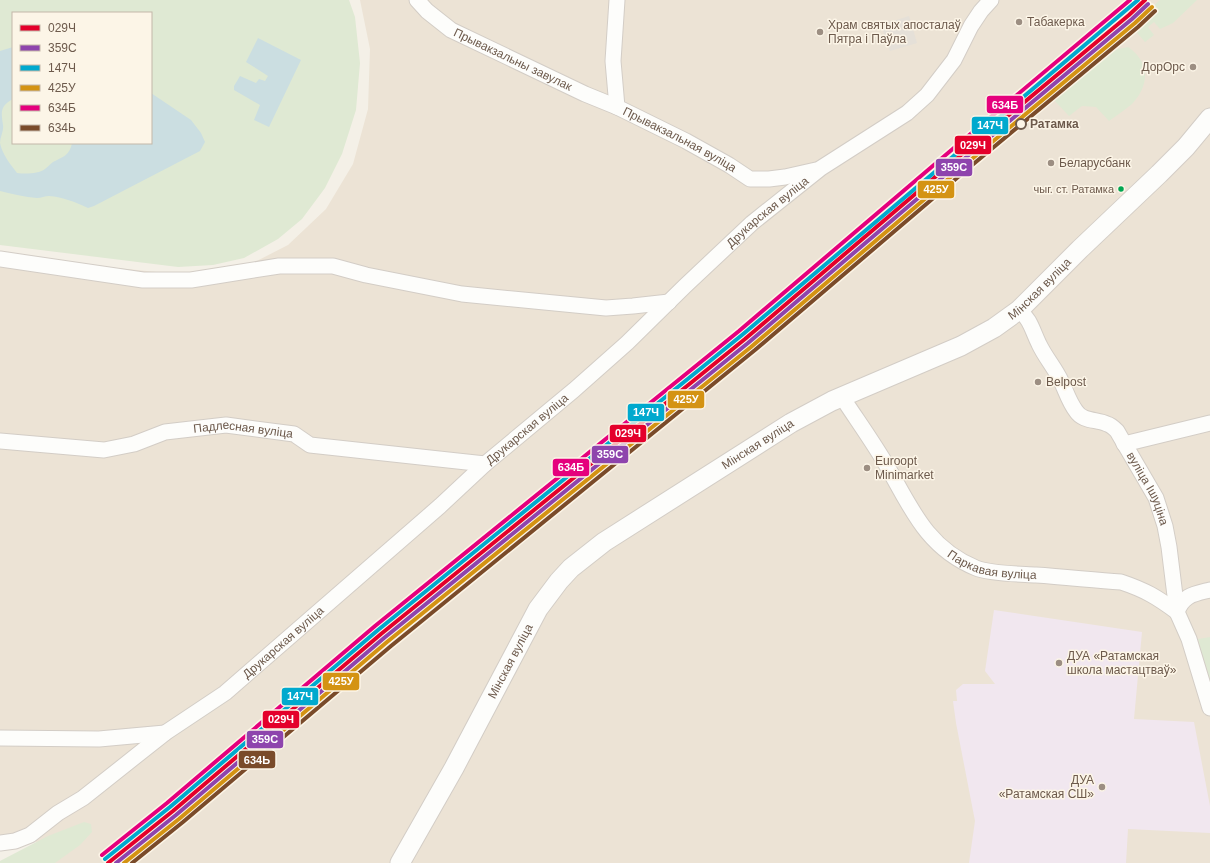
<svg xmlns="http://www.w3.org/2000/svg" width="1210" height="863" font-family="Arial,sans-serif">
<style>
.residential{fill:#ece3d5}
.industrial{fill:#e5e0d8}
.education{fill:#f1e7ef}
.green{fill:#dfe9d3;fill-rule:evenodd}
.water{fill:#cbdee1}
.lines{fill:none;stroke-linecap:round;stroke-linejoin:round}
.minor-casing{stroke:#d3cdc6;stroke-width:17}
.tertiary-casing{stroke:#d3cdc6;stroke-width:21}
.minor{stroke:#fdfdfb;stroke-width:15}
.tertiary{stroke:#fdfdfb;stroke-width:19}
.rail-1-casing{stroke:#fcf5e7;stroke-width:7}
.rail-2-casing{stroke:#fcf5e7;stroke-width:7}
.rail-3-casing{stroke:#fcf5e7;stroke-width:7}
.rail-4-casing{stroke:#fcf5e7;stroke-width:7}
.rail-5-casing{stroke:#fcf5e7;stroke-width:7}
.rail-6-casing{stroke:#fcf5e7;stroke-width:7}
.rail-1{stroke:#e4002b;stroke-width:4}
.rail-2{stroke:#8e44ad;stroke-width:4}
.rail-3{stroke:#00a9ce;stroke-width:4}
.rail-4{stroke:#d49313;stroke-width:4}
.rail-5{stroke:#e5007d;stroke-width:4}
.rail-6{stroke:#7a4b2a;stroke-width:4}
.poi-dot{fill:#9c8e82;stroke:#fcf5e7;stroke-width:1.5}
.stop-dot{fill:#fcf5e7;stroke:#6d5a4c;stroke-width:2}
.bus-dot{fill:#00a651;stroke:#fcf5e7;stroke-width:1.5}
.labels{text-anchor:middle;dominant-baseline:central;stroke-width:3;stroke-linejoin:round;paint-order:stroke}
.bus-label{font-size:11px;fill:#6d5a4c;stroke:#fcf5e7;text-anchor:end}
.poi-label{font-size:12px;fill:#6d5a4c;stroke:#fcf5e7;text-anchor:start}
.street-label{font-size:12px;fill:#6d5a4c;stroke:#fcf5e7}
.stop-label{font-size:12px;font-weight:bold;fill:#6d5a4c;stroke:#fcf5e7;text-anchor:start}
.line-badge{stroke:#fcf5e7;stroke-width:1.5}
.badge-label{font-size:11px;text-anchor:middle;font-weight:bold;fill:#fff}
</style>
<rect width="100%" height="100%" fill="#f4f0e7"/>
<path class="residential" d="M360,0H1210V863H54L30,835L0,843V256L176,274L243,268L288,245L326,209L353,164L368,109L370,49Z"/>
<path class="industrial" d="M909,16L917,43L890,51L881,25Z"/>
<path class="education" d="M994,610L1142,632L1134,719L1194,722L1210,806V833L1128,829L1126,863H969L975,821L956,723L953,701H957L956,690L963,684H995L985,671Z"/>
<path class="green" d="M0,0H349L355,17L360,63L356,110L342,154L325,188L302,219L278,239L244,258L213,265L178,267L0,245ZM13,13H151V143H13Z
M1160,0H1197L1173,23L1160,29L1154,22L1148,27L1154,35L1145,42L1131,26Z
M1128,47C1150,62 1150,85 1132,104C1125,110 1117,115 1109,121L1096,107L1082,106L1069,116L1052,98L1100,56L1118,49Z
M1210,637V681L1205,670L1198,639Z
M84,822L91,824L92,832L80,845L55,863H0V861L48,836Z"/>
<path class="water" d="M258,38L301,60L269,127L254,120L260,105L234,90V86L240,76L256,83L259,79L265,81L268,76L246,62Z
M13,47V99C0,106 1,112 3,125C4,131 0,137 0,143C2,154 11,165 17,173C26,174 38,174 45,169C48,167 50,164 53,162C63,157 70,155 72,143H151V93L191,120L201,133L205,142L200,151L94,206L88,208C75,202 63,197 49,196C45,196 41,198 37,198C25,197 12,194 0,191V51Z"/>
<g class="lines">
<g class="minor-casing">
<g id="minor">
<path id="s1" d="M417,0L427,11L451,30L585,94L617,107"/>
<path id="s2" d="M617,0L613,61L617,107L686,141L729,165L750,179H769L785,177L816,170"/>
<path d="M0,259L143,280H191L279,266H333L366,275L462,294L606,308L633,306L669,302"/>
<path id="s3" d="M1019,310C1031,320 1032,330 1039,344C1045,357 1055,368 1061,381C1066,391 1069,402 1076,411C1083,422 1097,419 1107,424C1111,425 1114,428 1117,431L1156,498L1165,526L1169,547L1177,612L1189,639L1210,708"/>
<path id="s4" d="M842,397C857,420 873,442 887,466C911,508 927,548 976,568C991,574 1020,574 1036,575C1065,577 1093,580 1121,582C1145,590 1157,597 1177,612"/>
<path id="s5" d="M0,441L104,450L134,444L165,432L226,425L294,434L310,445L485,464"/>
<path d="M1124,444L1210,423"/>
<path d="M1177,612C1183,595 1194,594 1210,590"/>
<path d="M0,738L99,739L165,733"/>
<path id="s6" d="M0,843L15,841L30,835L58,813L83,798L165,733L225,693L440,506L485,464L574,390L627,343L685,286L752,223L821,168L907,113L927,95L954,60L971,26L981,11L991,0"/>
</g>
</g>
<g class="tertiary-casing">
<g id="tertiary">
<path id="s7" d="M400,863L454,768L538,609L559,581L571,568L604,542L791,423L832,401L961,346L994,328L1019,310L1080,249L1159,174L1186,147L1210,118"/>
</g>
</g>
<use href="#minor" class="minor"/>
<use href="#tertiary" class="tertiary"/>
<g class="rail-1-casing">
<path id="rail-1" d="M108,863L173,811L381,634L745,339L961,155L1129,15L1145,0"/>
</g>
<g class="rail-2-casing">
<path id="rail-2" d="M116,863L176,815L384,638L748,343L964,159L1132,19L1148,4"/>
</g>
<g class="rail-3-casing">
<path id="rail-3" d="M105,859L170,807L378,630L742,335L1138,0"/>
</g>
<g class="rail-4-casing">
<path id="rail-4" d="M124,863L179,819L387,642L751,347L967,163L1135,23L1152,7"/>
</g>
<g class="rail-5-casing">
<path id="rail-5" d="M102,855L167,803L375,626L739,331L955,147L1130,0"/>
</g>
<g class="rail-6-casing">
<path id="rail-6" d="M132,863L183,822L391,646L755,350L971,166L1138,27L1155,11"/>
</g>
<use href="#rail-1" class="rail-1"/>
<use href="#rail-2" class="rail-2"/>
<use href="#rail-3" class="rail-3"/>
<use href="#rail-4" class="rail-4"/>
<use href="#rail-5" class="rail-5"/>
<use href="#rail-6" class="rail-6"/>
</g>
<g class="poi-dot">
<circle cx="1019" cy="22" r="4"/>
<circle cx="820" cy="32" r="4"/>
<circle cx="1193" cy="67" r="4"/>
<circle cx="1051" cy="163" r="4"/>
<circle cx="1038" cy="382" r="4"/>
<circle cx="867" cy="468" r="4"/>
<circle cx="1059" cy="663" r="4"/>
<circle cx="1102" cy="787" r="4"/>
</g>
<circle class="stop-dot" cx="1021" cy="124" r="5"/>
<circle class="bus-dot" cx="1121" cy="189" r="3.5"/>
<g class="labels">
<g class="bus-label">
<text x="1114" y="189">чыг. ст. Ратамка</text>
</g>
<g class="poi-label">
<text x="1027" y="22">Табакерка</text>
<text x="828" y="25">Храм святых апосталаў<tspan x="828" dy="14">Пятра і Паўла</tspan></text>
<text x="1185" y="67" text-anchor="end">ДорОрс</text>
<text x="1059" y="163">Беларусбанк</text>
<text x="1046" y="382">Belpost</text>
<text x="875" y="461">Euroopt<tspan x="875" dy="14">Minimarket</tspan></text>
<text x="1067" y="656">ДУА «Ратамская<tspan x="1067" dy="14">школа мастацтваў»</tspan></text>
<text x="1094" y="780" text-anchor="end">ДУА<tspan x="1094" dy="14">«Ратамская СШ»</tspan></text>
</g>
<g class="street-label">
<text stroke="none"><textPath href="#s1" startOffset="114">Прывакзальны завулак</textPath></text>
<text stroke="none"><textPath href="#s2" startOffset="178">Прывакзальная вуліца</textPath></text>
<text stroke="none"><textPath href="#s6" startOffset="998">Друкарская вуліца</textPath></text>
<text stroke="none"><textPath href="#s7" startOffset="890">Мінская вуліца</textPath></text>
<text stroke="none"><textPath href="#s6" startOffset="674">Друкарская вуліца</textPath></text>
<text stroke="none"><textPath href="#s5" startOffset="247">Падлесная вуліца</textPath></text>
<text stroke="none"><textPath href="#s7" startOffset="566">Мінская вуліца</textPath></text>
<text stroke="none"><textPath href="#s3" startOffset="229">вуліца Ішуціна</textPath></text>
<text stroke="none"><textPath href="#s4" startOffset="236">Паркавая вуліца</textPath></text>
<text stroke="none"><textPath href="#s6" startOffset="350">Друкарская вуліца</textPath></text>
<text stroke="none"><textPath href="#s7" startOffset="230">Мінская вуліца</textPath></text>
</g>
<g class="stop-label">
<text x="1030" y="124">Ратамка</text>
</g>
</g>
<g class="line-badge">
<rect x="986" y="95" width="38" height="19" rx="4" fill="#e5007d"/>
<rect x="971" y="116" width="38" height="19" rx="4" fill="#00a9ce"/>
<rect x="954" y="135" width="38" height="20" rx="4" fill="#e4002b"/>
<rect x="935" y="158" width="38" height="19" rx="4" fill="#8e44ad"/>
<rect x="917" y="180" width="38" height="19" rx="4" fill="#d49313"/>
<rect x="667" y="390" width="38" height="19" rx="4" fill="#d49313"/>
<rect x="627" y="403" width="38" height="19" rx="4" fill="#00a9ce"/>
<rect x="609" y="424" width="38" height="19" rx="4" fill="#e4002b"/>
<rect x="591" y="445" width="38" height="19" rx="4" fill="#8e44ad"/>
<rect x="552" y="458" width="38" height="19" rx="4" fill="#e5007d"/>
<rect x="322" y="672" width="38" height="19" rx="4" fill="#d49313"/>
<rect x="281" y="687" width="38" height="19" rx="4" fill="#00a9ce"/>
<rect x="262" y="710" width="38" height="19" rx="4" fill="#e4002b"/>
<rect x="246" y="730" width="38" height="19" rx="4" fill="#8e44ad"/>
<rect x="238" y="750" width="38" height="19" rx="4" fill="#7a4b2a"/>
</g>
<g class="badge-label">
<text x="1005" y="109">634Б</text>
<text x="990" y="129">147Ч</text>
<text x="973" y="149">029Ч</text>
<text x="954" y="171">359С</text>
<text x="936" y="193">425У</text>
<text x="686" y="403">425У</text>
<text x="646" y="416">147Ч</text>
<text x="628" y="437">029Ч</text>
<text x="610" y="458">359С</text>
<text x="571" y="471">634Б</text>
<text x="341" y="685">425У</text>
<text x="300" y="700">147Ч</text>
<text x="281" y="723">029Ч</text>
<text x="265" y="743">359С</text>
<text x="257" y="764">634Ь</text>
</g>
<rect x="12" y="12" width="140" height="132" fill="#fcf5e7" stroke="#c3b7a9"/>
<rect x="20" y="25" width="20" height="6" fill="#e4002b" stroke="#c3b7a9"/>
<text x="48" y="32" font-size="12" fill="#6d5a4c">029Ч</text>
<rect x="20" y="45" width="20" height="6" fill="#8e44ad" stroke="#c3b7a9"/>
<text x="48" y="52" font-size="12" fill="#6d5a4c">359С</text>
<rect x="20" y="65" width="20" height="6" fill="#00a9ce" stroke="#c3b7a9"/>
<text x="48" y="72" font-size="12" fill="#6d5a4c">147Ч</text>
<rect x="20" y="85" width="20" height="6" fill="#d49313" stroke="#c3b7a9"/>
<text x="48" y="92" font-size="12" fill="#6d5a4c">425У</text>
<rect x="20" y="105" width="20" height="6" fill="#e5007d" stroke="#c3b7a9"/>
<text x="48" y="112" font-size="12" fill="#6d5a4c">634Б</text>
<rect x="20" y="125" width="20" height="6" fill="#7a4b2a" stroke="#c3b7a9"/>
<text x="48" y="132" font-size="12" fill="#6d5a4c">634Ь</text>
</svg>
